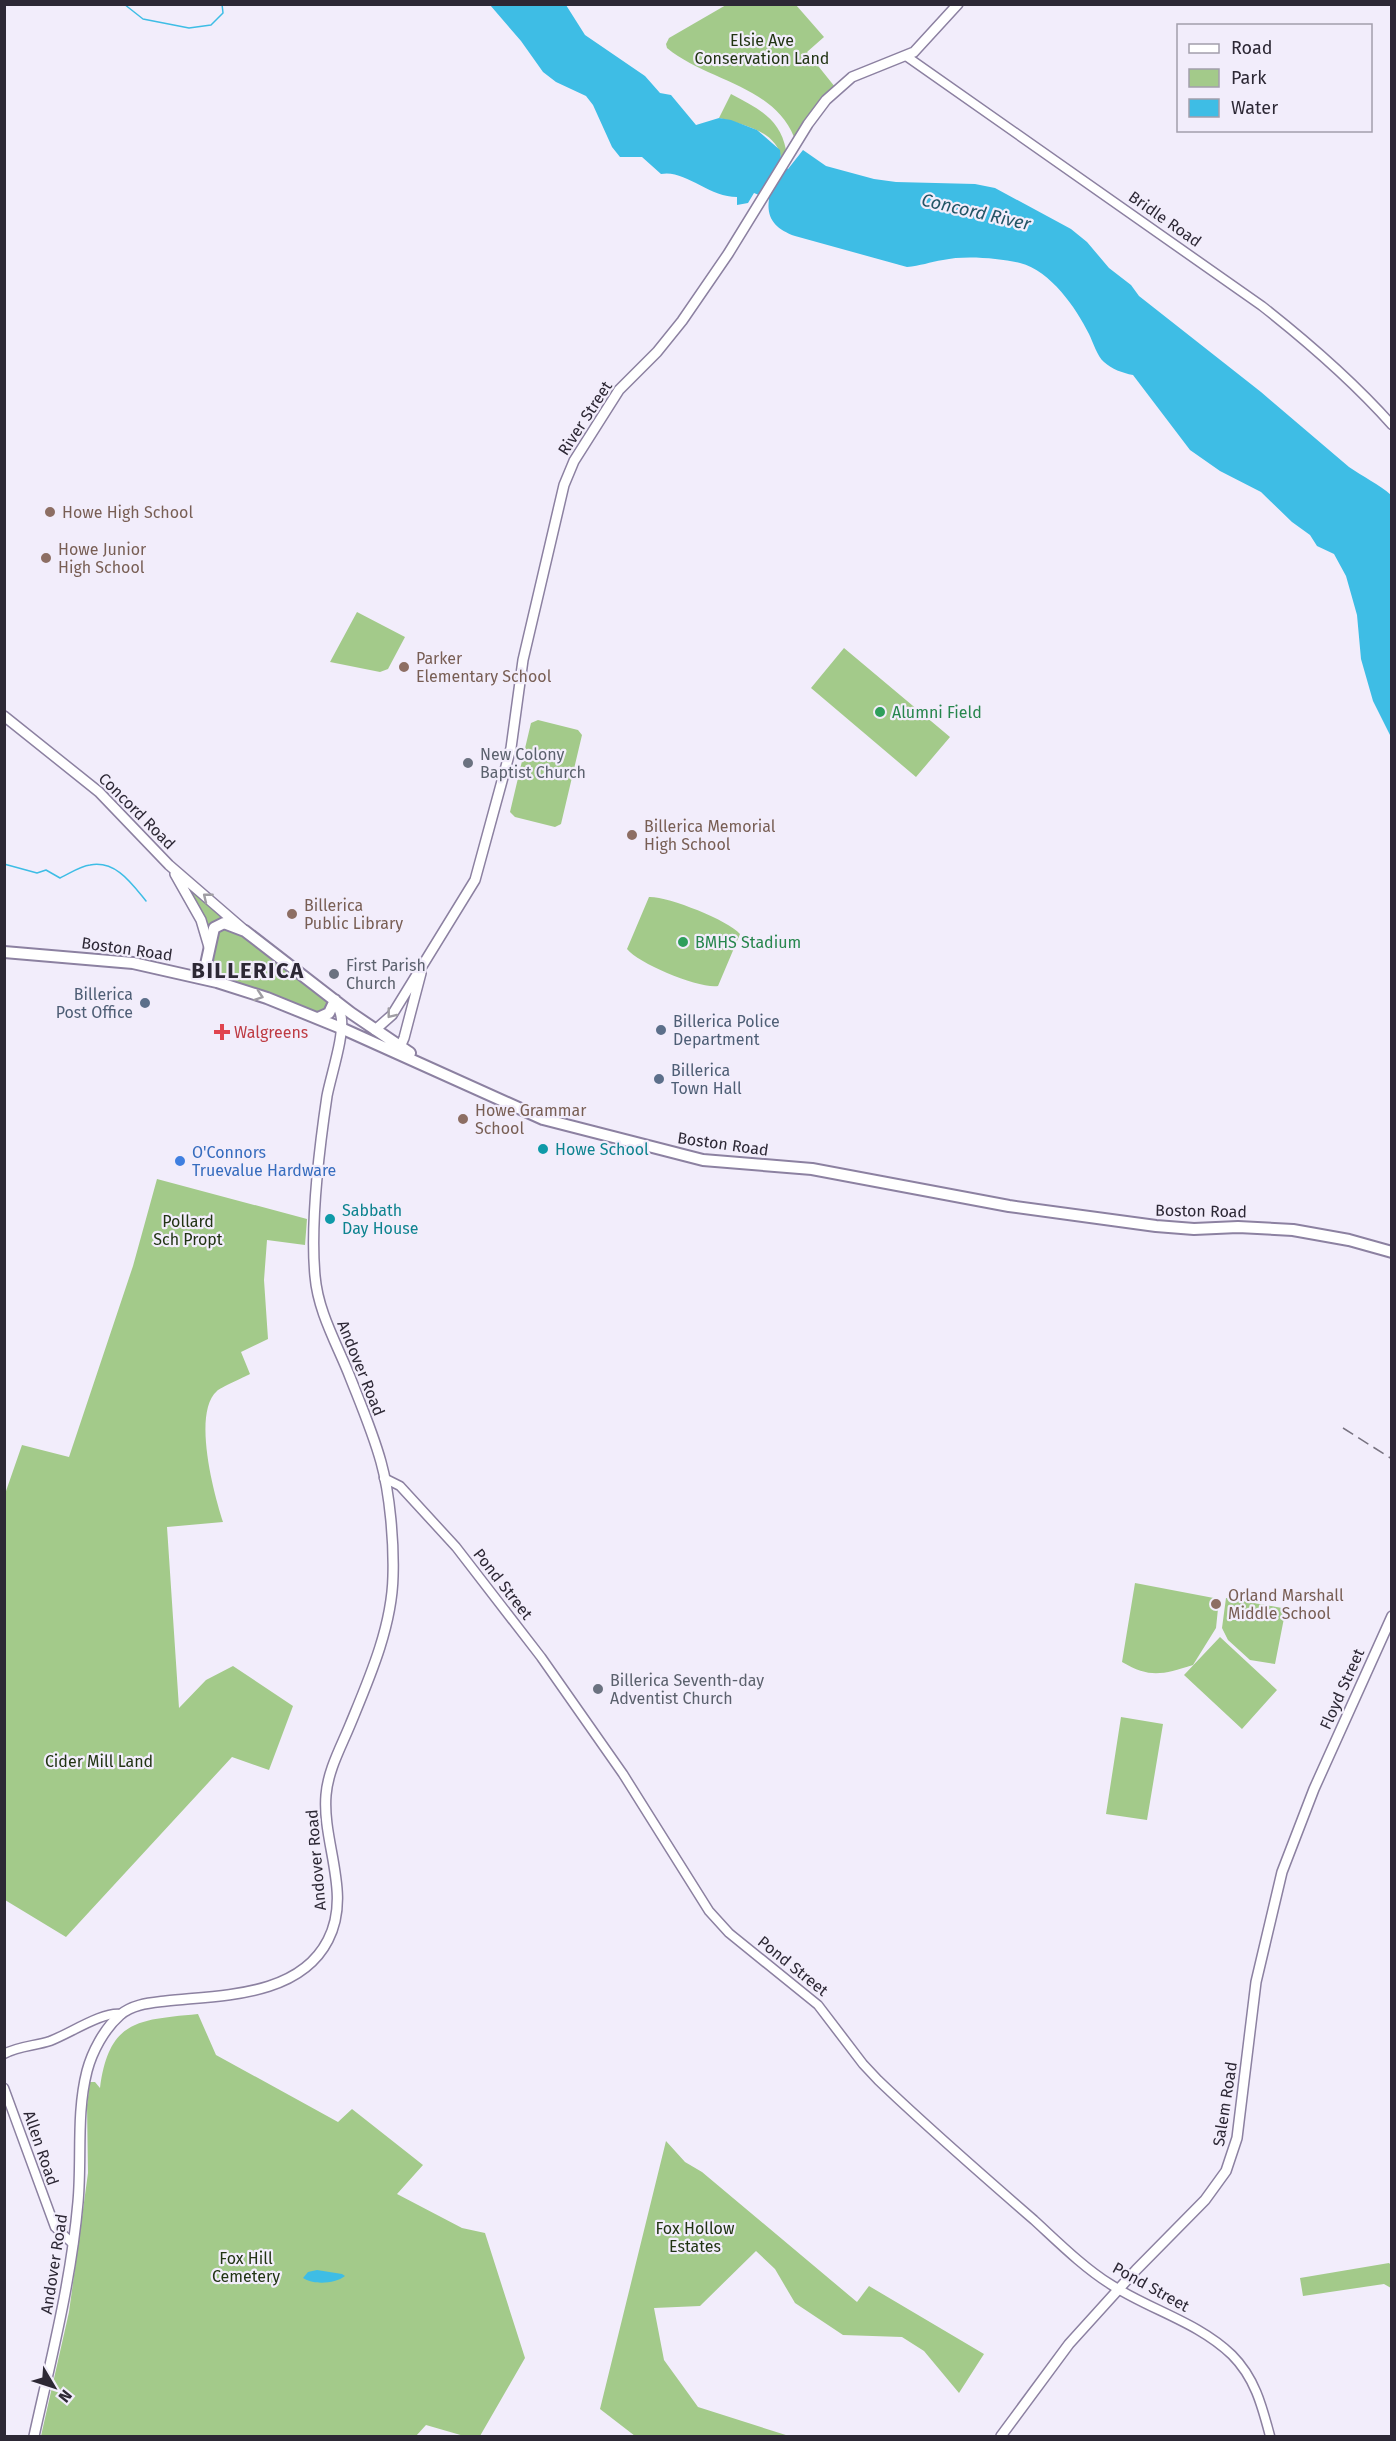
<svg xmlns="http://www.w3.org/2000/svg" width="1396" height="2441" font-family="'Fira Sans',sans-serif">
<style>
.green{fill:#a3ca8a}
.water{fill:#3ebde5}
.lines{fill:none;stroke-linecap:round;stroke-linejoin:round}
.stream{stroke:#3ebde5;stroke-width:1.5}
.tertiary-casing{stroke:#8c81a1;stroke-width:11}
.secondary-casing{stroke:#8c81a1;stroke-width:12}
.primary-casing{stroke:#8c81a1;stroke-width:14}
.tertiary{stroke:#fff;stroke-width:8}
.secondary{stroke:#fff;stroke-width:9}
.primary{stroke:#fff;stroke-width:10}
.rail{stroke:#787381;stroke-width:1.5;stroke-dasharray:12 6;stroke-linecap:butt}
.oneway{stroke:#a09ea4}
.education-dot{fill:#8d6e63;stroke:#f2edfb;stroke-width:2}
.leisure-dot{fill:#2e9e5b;stroke:#f2edfb;stroke-width:2}
.worship-dot{fill:#6b7280;stroke:#f2edfb;stroke-width:2}
.service-dot{fill:#5c6f8a;stroke:#f2edfb;stroke-width:2}
.health-dot{fill:#e0444e;stroke:#f2edfb;stroke-width:2}
.culture-dot{fill:#0f9aa8;stroke:#f2edfb;stroke-width:2}
.shop-dot{fill:#3f7fe0;stroke:#f2edfb;stroke-width:2}
.labels{text-anchor:middle;dominant-baseline:central;stroke-width:4.5;stroke-linejoin:round;paint-order:stroke}
.park-label{font-size:16px;fill:#213413;stroke:#f2edfb}
.street-label{font-size:16px;fill:#2d2835;stroke:#f2edfb}
.education-label{font-size:16px;fill:#785e54;stroke:#f2edfb;text-anchor:start}
.leisure-label{font-size:16px;fill:#27864d;stroke:#f2edfb;text-anchor:start}
.worship-label{font-size:16px;fill:#5b616d;stroke:#f2edfb;text-anchor:start}
.service-label{font-size:16px;fill:#4e5e75;stroke:#f2edfb;text-anchor:start}
.health-label{font-size:16px;fill:#be3a42;stroke:#f2edfb;text-anchor:start}
.culture-label{font-size:16px;fill:#0d838f;stroke:#f2edfb;text-anchor:start}
.shop-label{font-size:16px;fill:#366cbe;stroke:#f2edfb;text-anchor:start}
.water-label{font-size:18px;font-style:italic;fill:#235566;stroke:#f2edfb}
.district-label{font-size:22px;font-weight:bold;letter-spacing:1.5px;fill:#2d2835;stroke:#f2edfb}
</style>
<rect width="100%" height="100%" fill="#f2edfb"/>
<path class="green" d="M726,5H796L824,37L807,52L835,87L813,109L794,137C773,85 707,81 667,48L666,44L669,38Z
M731,94C757,108 780,118 786,150L781,159C778,131 741,124 719,118Z
M357,612L405,637L388,669L380,672L330,662Z
M844,648L950,737L916,777L811,688Z
M538,720L578,730L582,735L561,824L555,827L515,817L510,812L531,723Z
M189,888L324,998L328,1005L324,1011L318,1012L212,973L214,937Z
M649,897C667,896 728,920 740,934L718,986C700,989 639,964 627,949Z
M157,1179L307,1219L305,1245L267,1240L264,1280L268,1339L241,1352L250,1374C244,1377 220,1388 217,1391C192,1413 214,1494 223,1522L167,1527L179,1708L206,1680L233,1666L293,1706L269,1770L232,1757L66,1937L5,1900V1494L22,1445L69,1457L133,1266Z
M1135,1583L1219,1599L1216,1628L1193,1665C1163,1674 1151,1679 1122,1662Z
M1226,1598L1282,1608L1285,1613L1275,1664L1250,1660L1228,1640L1222,1628Z
M1220,1637L1277,1690L1242,1729L1184,1675Z
M1121,1717L1163,1724L1147,1820L1106,1814Z
M198,2014L216,2055L338,2122L352,2109L423,2165L397,2194L462,2228L485,2233L525,2358L480,2436H464L426,2425L416,2436H41L69,2312L88,2173L87,2105L90,2082H95L100,2088C109,2019 139,2020 198,2014Z
M666,2141L685,2162L702,2172L857,2302L869,2286L984,2354L959,2393L924,2351L902,2337L843,2335L795,2303L775,2269L756,2251L700,2306L654,2308L664,2360L698,2407L789,2436H635L600,2409Z
M1389,2263L1391,2265V2288L1384,2284L1303,2296L1300,2278Z"/>
<path class="water" d="M490,5H566L585,35L645,76L660,93L671,95L696,125L719,118L731,120L757,130L780,150L781,159L777,164L788,169L803,150L826,166L874,179L896,182L975,184L995,188L1071,229L1087,242L1109,268L1131,285L1139,296L1261,392L1349,467C1363,477 1379,484 1391,495V737L1373,701L1361,659L1357,615L1346,576L1334,554L1317,546L1310,535L1292,522L1261,492L1220,471L1190,450L1133,375C1122,373 1112,369 1104,362C1097,356 1093,342 1089,334C1076,308 1051,271 1020,263C999,258 964,255 943,260C930,262 920,266 907,267L795,236C776,229 766,219 769,199L754,193L748,203L737,205V197C709,197 684,169 661,174L642,157H620L612,147L593,105L586,96L556,82L543,72L521,41Z
M317,2270L342,2274L345,2276C335,2284 313,2285 303,2278L308,2272Z"/>
<g class="lines">
<path class="stream" d="M124,4L143,19L189,28L211,25L223,13L222,4
M4,864L37,873L46,870L60,878C69,874 80,866 90,865C116,860 132,884 146,901"/>
<g class="tertiary-casing">
<path id="tertiary" d="M906,56L1262,306C1309,343 1352,380 1392,425
M384,1478L400,1486L456,1547L541,1657L623,1774L709,1911L729,1933L818,2005L863,2064L878,2080C928,2128 981,2174 1034,2220C1058,2242 1083,2267 1110,2284C1150,2310 1198,2322 1232,2355C1255,2378 1262,2406 1270,2436
M4,2054C18,2046 35,2046 50,2041C69,2034 103,2011 121,2014
M4,2088L55,2227L73,2244"/>
</g>
<g class="secondary-casing">
<path id="secondary" d="M4,716L99,792L169,865L243,929
M175,874L201,920L209,947
M375,1030L392,1015L475,880L511,748L523,660L564,485L574,461L619,390L657,352L682,321L728,254L808,124L826,100L852,77L914,52L958,4
M397,1050L400,1047L404,1038L421,973
M34,2436C51,2359 71,2282 78,2202C82,2159 76,2114 87,2071C92,2052 104,2029 120,2015C133,2004 150,2003 166,2001C221,1995 299,1997 328,1940C352,1894 322,1843 326,1795C328,1770 341,1747 350,1725C369,1679 392,1627 393,1576C394,1543 390,1494 381,1462C373,1433 361,1405 350,1377C337,1344 318,1312 315,1276C310,1223 319,1150 327,1096C331,1075 345,1034 341,1016C340,1010 337,1005 335,1000
M1001,2436L1069,2344L1136,2270L1205,2200L1226,2171L1237,2138L1256,1982L1282,1872L1314,1789L1392,1616"/>
</g>
<g class="primary-casing">
<path id="primary" d="M4,952L133,963L217,982L267,998L341,1028L543,1119L703,1160L812,1169L1009,1206L1156,1226L1194,1229L1238,1227L1293,1230L1349,1240L1392,1252
M203,978L214,928L224,923L245,931L351,1013L410,1053
M318,1018L329,1013L335,1000"/>
</g>
<use href="#tertiary" class="tertiary"/>
<use href="#secondary" class="secondary"/>
<use href="#primary" class="primary"/>
<path class="rail" d="M1343,1428L1392,1459
M1390,1976H1392"/>
</g>
<defs><path id="oneway-chevron" d="M-2-3.5L2.5 0L-2 3.5" fill="none" stroke-width="1.6" stroke-linecap="round" stroke-linejoin="round" transform="scale(1.5)"/></defs>
<g class="oneway">
<use href="#oneway-chevron" transform="translate(207 897) rotate(-141)"/>
<use href="#oneway-chevron" transform="translate(259 996) rotate(19)"/>
<use href="#oneway-chevron" transform="translate(391 1014) rotate(128)"/>
</g>
<g class="education-dot">
<circle cx="50" cy="512" r="6"/>
<circle cx="46" cy="558" r="6"/>
<circle cx="404" cy="667" r="6"/>
<circle cx="632" cy="835" r="6"/>
<circle cx="292" cy="914" r="6"/>
<circle cx="463" cy="1119" r="6"/>
<circle cx="1216" cy="1604" r="6"/>
</g>
<g class="leisure-dot">
<circle cx="880" cy="712" r="6"/>
<circle cx="683" cy="942" r="6"/>
</g>
<g class="worship-dot">
<circle cx="468" cy="763" r="6"/>
<circle cx="334" cy="974" r="6"/>
<circle cx="598" cy="1689" r="6"/>
</g>
<g class="service-dot">
<circle cx="145" cy="1003" r="6"/>
<circle cx="661" cy="1030" r="6"/>
<circle cx="659" cy="1079" r="6"/>
</g>
<path class="health-dot" d="M219 1023h6v6h6v6h-6v6h-6v-6h-6v-6h6z"/>
<g class="culture-dot">
<circle cx="543" cy="1149" r="6"/>
<circle cx="330" cy="1219" r="6"/>
</g>
<circle class="shop-dot" cx="180" cy="1161" r="6"/>
<g class="labels">
<g class="park-label">
<text x="762" y="40">Elsie Ave<tspan x="762" dy="18">Conservation Land</tspan></text>
<text x="188" y="1221">Pollard<tspan x="188" dy="18">Sch Propt</tspan></text>
<text x="99" y="1761">Cider Mill Land</text>
<text x="695" y="2228">Fox Hollow<tspan x="695" dy="18">Estates</tspan></text>
<text x="246" y="2258">Fox Hill<tspan x="246" dy="18">Cemetery</tspan></text>
</g>
<g class="street-label">
<text transform="translate(1165 219) rotate(35)">Bridle Road</text>
<text transform="translate(585 418) rotate(-57)">River Street</text>
<text transform="translate(137 811) rotate(45)">Concord Road</text>
<text transform="translate(127 949) rotate(8)">Boston Road</text>
<text transform="translate(723 1144) rotate(8)">Boston Road</text>
<text transform="translate(1201 1211) rotate(1)">Boston Road</text>
<text transform="translate(361 1368) rotate(68)">Andover Road</text>
<text transform="translate(503 1584) rotate(52)">Pond Street</text>
<text transform="translate(1342 1689) rotate(-66)">Floyd Street</text>
<text transform="translate(316 1860) rotate(-95)">Andover Road</text>
<text transform="translate(793 1966) rotate(39)">Pond Street</text>
<text transform="translate(1225 2104) rotate(-81)">Salem Road</text>
<text transform="translate(41 2148) rotate(71)">Allen Road</text>
<text transform="translate(54 2264) rotate(-81)">Andover Road</text>
<text transform="translate(1151 2287) rotate(29)">Pond Street</text>
</g>
<g class="education-label">
<text x="62" y="512">Howe High School</text>
<text x="58" y="549">Howe Junior<tspan x="58" dy="18">High School</tspan></text>
<text x="416" y="658">Parker<tspan x="416" dy="18">Elementary School</tspan></text>
<text x="644" y="826">Billerica Memorial<tspan x="644" dy="18">High School</tspan></text>
<text x="304" y="905">Billerica<tspan x="304" dy="18">Public Library</tspan></text>
<text x="475" y="1110">Howe Grammar<tspan x="475" dy="18">School</tspan></text>
<text x="1228" y="1595">Orland Marshall<tspan x="1228" dy="18">Middle School</tspan></text>
</g>
<g class="leisure-label">
<text x="892" y="712">Alumni Field</text>
<text x="695" y="942">BMHS Stadium</text>
</g>
<g class="worship-label">
<text x="480" y="754">New Colony<tspan x="480" dy="18">Baptist Church</tspan></text>
<text x="346" y="965">First Parish<tspan x="346" dy="18">Church</tspan></text>
<text x="610" y="1680">Billerica Seventh-day<tspan x="610" dy="18">Adventist Church</tspan></text>
</g>
<g class="service-label">
<text x="133" y="994" text-anchor="end">Billerica<tspan x="133" dy="18">Post Office</tspan></text>
<text x="673" y="1021">Billerica Police<tspan x="673" dy="18">Department</tspan></text>
<text x="671" y="1070">Billerica<tspan x="671" dy="18">Town Hall</tspan></text>
</g>
<g class="health-label">
<text x="234" y="1032">Walgreens</text>
</g>
<g class="culture-label">
<text x="555" y="1149">Howe School</text>
<text x="342" y="1210">Sabbath<tspan x="342" dy="18">Day House</tspan></text>
</g>
<g class="shop-label">
<text x="192" y="1152">O'Connors<tspan x="192" dy="18">Truevalue Hardware</tspan></text>
</g>
<g class="water-label">
<text transform="translate(976 212) rotate(13)">Concord River</text>
</g>
<g class="district-label">
<text x="248" y="970">BILLERICA</text>
</g>
</g>
<rect width="1396" height="2441" fill="none" stroke="#2d2835" stroke-width="12"/>
<rect x="1177" y="24" width="195" height="108" fill="#f2edfb" stroke="#a39eac" stroke-width="1.5"/>
<rect x="1189" y="44" width="30" height="9" fill="#ffffff" stroke="#a39eac" stroke-width="1.5"/>
<text x="1231" y="54" font-size="18" fill="#2d2835">Road</text>
<rect x="1189" y="69" width="30" height="18" fill="#a3ca8a" stroke="#a39eac" stroke-width="1.5"/>
<text x="1231" y="84" font-size="18" fill="#2d2835">Park</text>
<rect x="1189" y="99" width="30" height="18" fill="#3ebde5" stroke="#a39eac" stroke-width="1.5"/>
<text x="1231" y="114" font-size="18" fill="#2d2835">Water</text>
<g transform="translate(54 2387) rotate(129)" stroke="#f2edfb" stroke-width="4.5" paint-order="stroke">
<path d="M0-4.5L10 22L0 15L-10 22Z" fill="#2d2835"/>
<text y="-9" font-size="16" font-weight="bold" text-anchor="middle" fill="#2d2835">N</text>
</g>
</svg>
